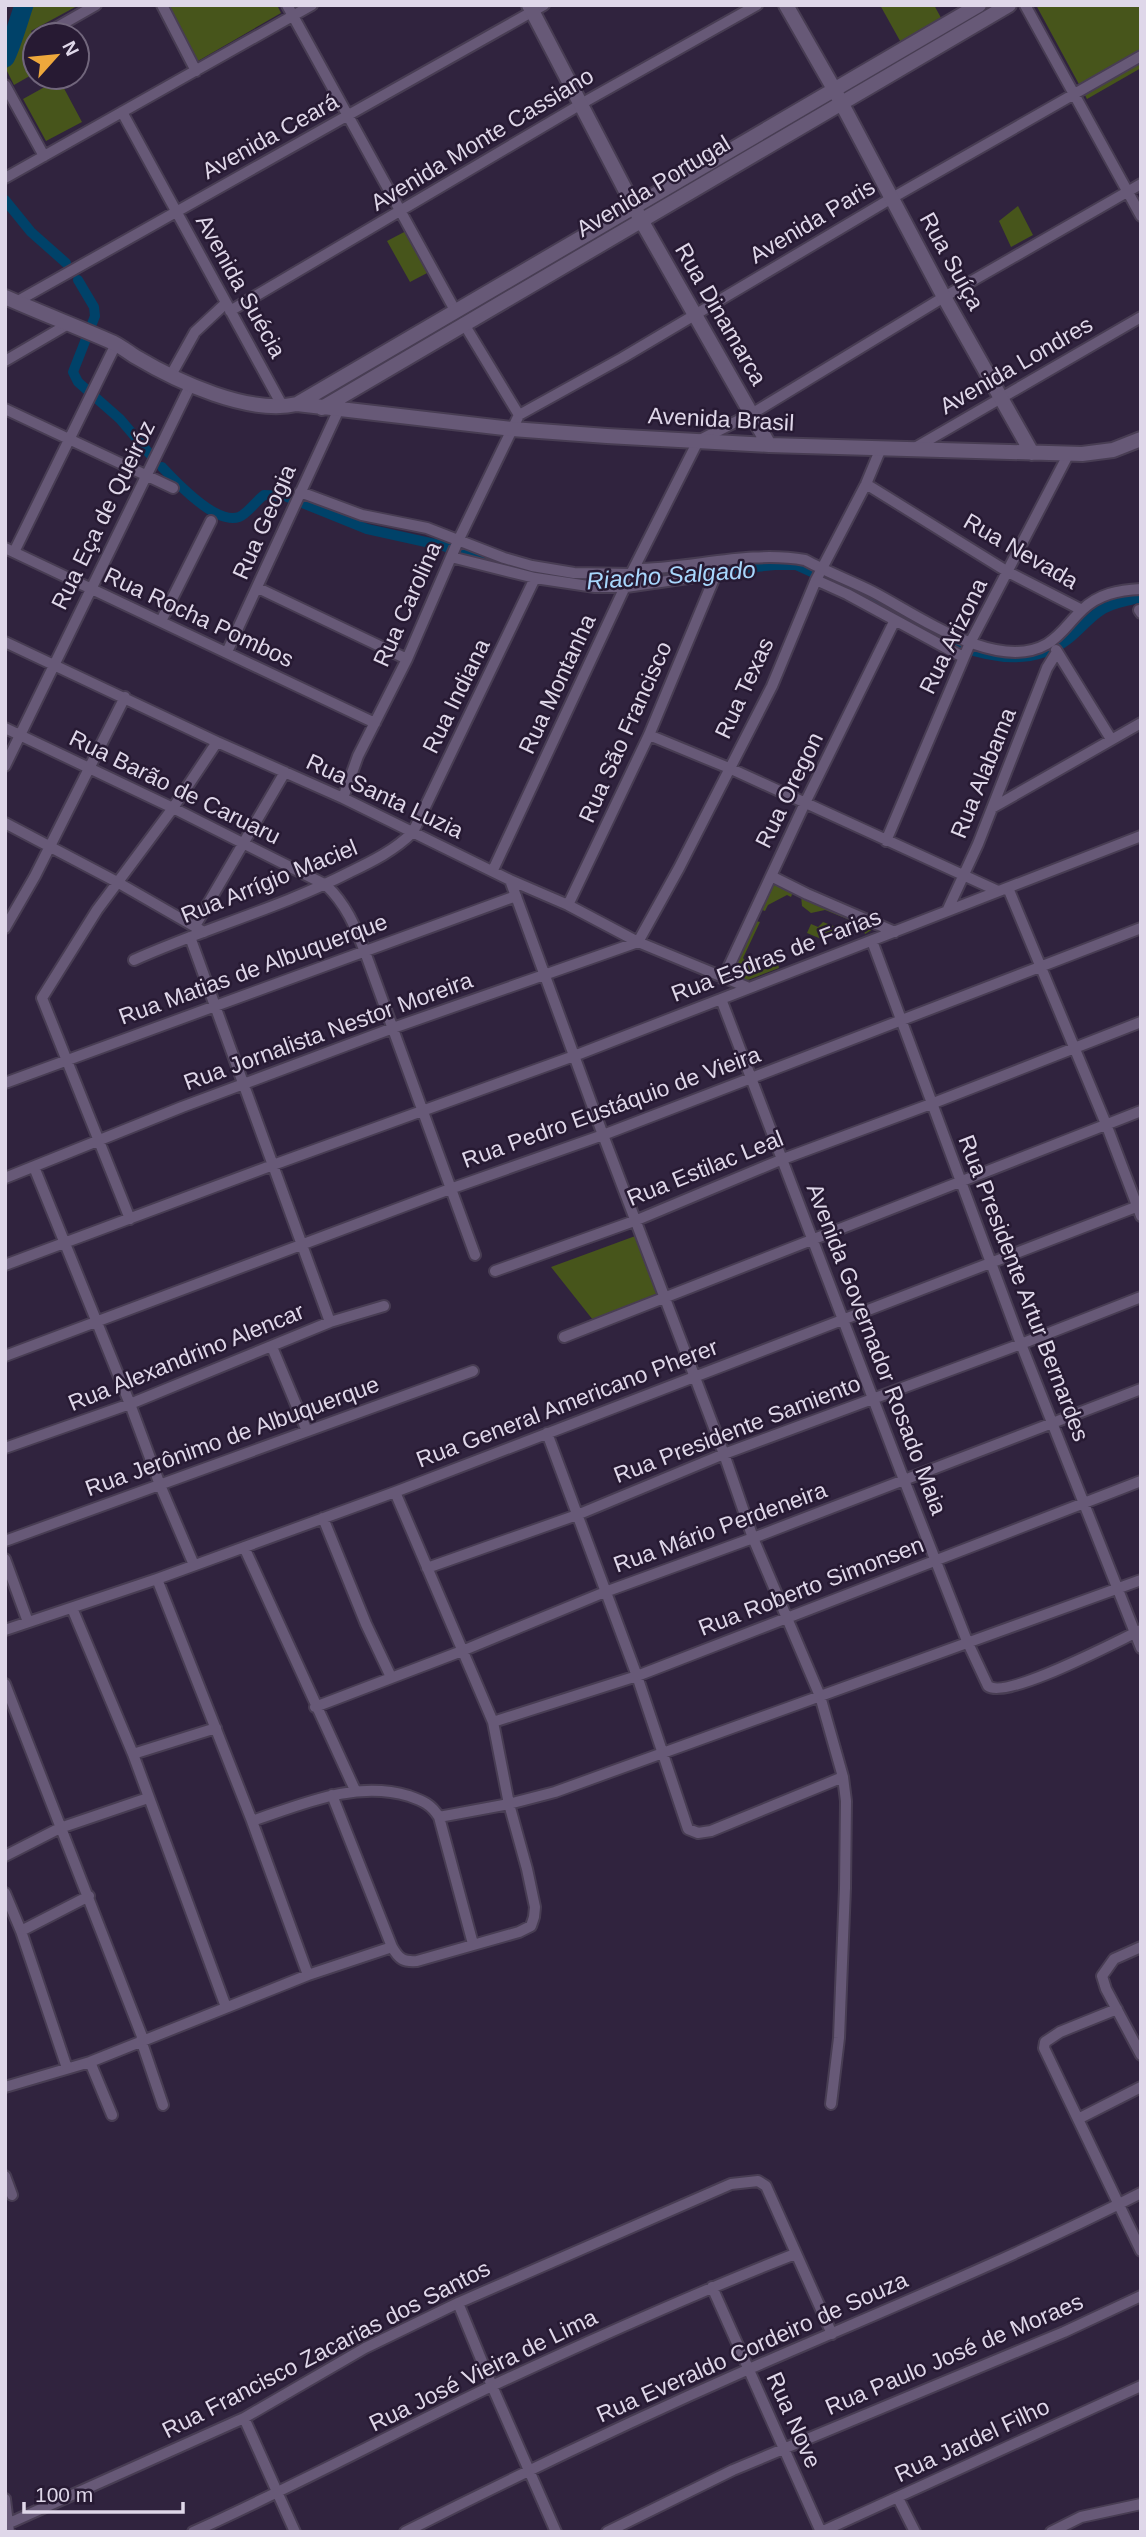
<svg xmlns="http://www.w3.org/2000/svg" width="1146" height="2537" font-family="Arial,sans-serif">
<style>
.green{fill:#47551b}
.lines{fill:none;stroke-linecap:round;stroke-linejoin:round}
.canal{stroke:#004269;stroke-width:10}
.river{stroke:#004269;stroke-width:19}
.street-casing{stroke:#483d53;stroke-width:14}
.secondary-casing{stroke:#483d53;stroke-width:18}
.street{stroke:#675977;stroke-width:10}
.secondary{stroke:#675977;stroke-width:14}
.labels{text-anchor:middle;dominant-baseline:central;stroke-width:5;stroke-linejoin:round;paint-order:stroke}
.street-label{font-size:23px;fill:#dfd7e9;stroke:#271a33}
.water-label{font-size:24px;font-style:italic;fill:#a8d7fd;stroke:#271a33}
</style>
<rect width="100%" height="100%" fill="#30233e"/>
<path class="green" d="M30,5H79L31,31L35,40V73L14,85L6,69L13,61L18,34Z
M168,5H277L281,13L198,61Z
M880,5H934L945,25L904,48Z
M1036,5H1141V68L1087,99Z
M59,79L82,122L46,141L23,99Z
M1018,206L1033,235L1011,247L999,221Z
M408,230L431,271L410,282L387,241Z
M774,883L793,892L791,897L787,895L768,905L765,911L762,910Z
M801,896L873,927V929L865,934L862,925L825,910L811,913L802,906Z
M756,921L760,922L743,958L755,973L778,964L779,968L748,980L730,975Z
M823,922L841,929L838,936L828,934L826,941L807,933L811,924L818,927Z
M638,1235L658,1296L593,1320L551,1267Z"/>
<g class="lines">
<path class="canal" d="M5,200L31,232L66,263
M78,280L94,307L95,316L73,372L78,382L120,419L154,459
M162,467C177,483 216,525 239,517C247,514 256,501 264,495L285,496L367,529L444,546L481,561
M706,572L775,565H796L827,579
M866,599L958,646C995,659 1034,665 1067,640C1079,631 1088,619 1100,611C1113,602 1126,602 1141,597"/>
<path class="river" d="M5,58C10,51 20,16 24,5"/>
<g class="street-casing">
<path id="street" d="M162,5L196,71
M287,5L456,312
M1025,5L1141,216
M47,33L96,5
M5,85L44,156
M122,112L283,407
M5,178L312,5
M16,302L544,5
M230,311L588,100L757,5
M464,324L519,415
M5,361L70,323
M171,375L195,332L226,303
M5,409L173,488
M913,449L1141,317
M866,484L1008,572L1082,610
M300,492L362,515L427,528L504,558L532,566L574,573L632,574
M5,548L375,723
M14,552L116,344
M451,557L535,578L595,587H626L716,574L649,735L568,905
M634,569C690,569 749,550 805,560C827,572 851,581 873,592C917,615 997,673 1047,644C1062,635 1069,622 1082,610C1098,594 1119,590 1141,589
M816,580L847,594L963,657
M258,588L407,659
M1139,610L1141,613
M161,621L211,521
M5,642L217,742L343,798L510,880L568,905L638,942L747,987
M1056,650L1111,739
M227,652L339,409
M5,728L173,808L326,885C346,904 355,926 365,952L475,1255
M649,735L729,768L998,891
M5,766L191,384
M343,798L358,756L407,659L458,541L519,415L622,358L892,198L1141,56
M992,808L1141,723
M5,823L117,882L204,932
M886,841L970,643L1068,455
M493,870L630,576L698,441L753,413L944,297L1141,184
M771,876L807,894L895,932
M510,880L603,1135L724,1454L753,1538L820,1696L843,1777L846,1801L845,1888L839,2038L831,2104
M1008,888L1106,1124L1141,1216
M948,909L978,844L1047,668L1057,652
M195,926L285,772
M5,928L35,876L125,697
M190,937L330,1322
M872,941L1021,1344L1141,1648
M134,960C205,928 280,908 350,872C373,861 395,850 413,832L535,578
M723,979L805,803L895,620
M721,999L904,1480L967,1641L988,1686C1007,1700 1117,1641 1141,1630
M5,1083L516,896
M34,1167L130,1404L160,1485L194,1565
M5,1178L182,1107L393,1028L638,942L679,868L772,686L816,580L866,484L881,448
M130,1219L42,998L97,910L173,808L217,742
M5,1265L273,1165L574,1056L1141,836
M495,1271L637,1220L783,1159L931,1104L1141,1022
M564,1337L1141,1111
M272,1347L307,1431
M5,1356L450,1189L603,1135L1141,928
M547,1433L637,1676L688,1829L698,1833L711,1831L843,1777
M5,1448L130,1404L330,1322L384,1306
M323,1518L366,1624L391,1677
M5,1541L473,1371
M244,1547L355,1790
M5,1559L28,1622
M427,1568L577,1515L724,1454L1021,1344L1141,1297
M157,1579L252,1821L308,1975
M72,1608L133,1754L226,2007
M5,1630L157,1579L395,1492L1141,1205
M5,1684L143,2039
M315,1707L462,1651L605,1592L753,1538L1141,1389
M493,1722L637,1676L1141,1481
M133,1754L216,1728
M332,1795L392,1947C399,1959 403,1962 417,1961L519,1932L531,1926L534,1917L535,1907L527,1869L509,1804L493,1722L395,1492
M439,1817L509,1804L555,1792L1141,1580
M252,1821C303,1804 355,1780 409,1796C423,1801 431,1804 439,1817L473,1944
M5,1856L60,1828L148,1798
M5,1893L21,1931L67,2068
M21,1931L89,1896
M1141,1947L1114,1959L1102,1976L1106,1989L1141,2055
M1117,2009L1060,2032L1045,2042L1044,2048L1141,2251
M141,2040L163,2105
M90,2062L112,2115
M5,2087L90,2062L308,1975L392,1947
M1078,2119L1141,2087
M5,2176L12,2195
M712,2287L821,2532
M458,2303L492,2386L556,2532
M244,2418L295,2532
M898,2498L915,2532
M5,2499L9,2532
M5,2525L244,2418L365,2348L458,2303L731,2184L758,2181L766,2186L832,2334
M193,2532C295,2486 393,2433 494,2385C593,2339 693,2294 795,2254
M405,2532C518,2475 633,2420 749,2369C880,2312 1013,2258 1141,2193
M607,2532L733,2470L1064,2332L1141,2296
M821,2532L1141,2386
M1051,2532L1081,2517L1141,2504"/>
</g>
<g class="secondary-casing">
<path id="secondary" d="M529,5L641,220L769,445
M786,5L834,89L944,297L1032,453
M5,297C41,313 78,327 114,343C122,347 129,353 136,357C178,382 249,415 297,404L979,5
M297,404L512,429L607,436L769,445L1082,454L1113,450L1141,439
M322,408L1009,5"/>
</g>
<use href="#street" class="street"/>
<use href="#secondary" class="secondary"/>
</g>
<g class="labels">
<g class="street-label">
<text transform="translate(270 136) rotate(-29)">Avenida Ceará</text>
<text transform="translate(482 139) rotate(-31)">Avenida Monte Cassiano</text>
<text transform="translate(653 186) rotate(-31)">Avenida Portugal</text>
<text transform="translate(812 221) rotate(-31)">Avenida Paris</text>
<text transform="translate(952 261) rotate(61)">Rua Suíça</text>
<text transform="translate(241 286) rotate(61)">Avenida Suécia</text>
<text transform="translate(721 314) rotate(60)">Rua Dinamarca</text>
<text transform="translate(1016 365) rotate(-30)">Avenida Londres</text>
<text transform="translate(721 419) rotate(3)">Avenida Brasil</text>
<text transform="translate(103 515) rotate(-64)">Rua Eça de Queiróz</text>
<text transform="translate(264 522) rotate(-66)">Rua Geogia</text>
<text transform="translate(1021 551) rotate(30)">Rua Nevada</text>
<text transform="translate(407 604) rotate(-66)">Rua Carolina</text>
<text transform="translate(199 617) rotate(25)">Rua Rocha Pombos</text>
<text transform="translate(953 636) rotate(-64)">Rua Arizona</text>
<text transform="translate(557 684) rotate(-65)">Rua Montanha</text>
<text transform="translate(744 688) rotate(-65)">Rua Texas</text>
<text transform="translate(456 696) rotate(-64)">Rua Indiana</text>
<text transform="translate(625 732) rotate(-66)">Rua São Francisco</text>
<text transform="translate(983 773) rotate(-68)">Rua Alabama</text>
<text transform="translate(175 787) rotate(26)">Rua Barão de Caruaru</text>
<text transform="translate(789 790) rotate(-64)">Rua Oregon</text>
<text transform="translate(385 796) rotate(25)">Rua Santa Luzia</text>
<text transform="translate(269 881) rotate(-22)">Rua Arrígio Maciel</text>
<text transform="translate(776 955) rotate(-21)">Rua Esdras de Farias</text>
<text transform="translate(253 969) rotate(-20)">Rua Matias de Albuquerque</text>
<text transform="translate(328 1031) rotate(-20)">Rua Jornalista Nestor Moreira</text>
<text transform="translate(611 1107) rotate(-20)">Rua Pedro Eustáquio de Vieira</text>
<text transform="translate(705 1168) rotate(-22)">Rua Estilac Leal</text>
<text transform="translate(1024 1288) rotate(69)">Rua Presidente Artur Bernardes</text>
<text transform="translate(877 1349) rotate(69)">Avenida Governador Rosado Maia</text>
<text transform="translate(186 1357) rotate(-22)">Rua Alexandrino Alencar</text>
<text transform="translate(567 1403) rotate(-21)">Rua General Americano Pherer</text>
<text transform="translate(737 1429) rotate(-21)">Rua Presidente Samiento</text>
<text transform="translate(232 1436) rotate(-20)">Rua Jerônimo de Albuquerque</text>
<text transform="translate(720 1527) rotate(-20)">Rua Mário Perdeneira</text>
<text transform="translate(811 1586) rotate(-21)">Rua Roberto Simonsen</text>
<text transform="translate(752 2347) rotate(-24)">Rua Everaldo Cordeiro de Souza</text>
<text transform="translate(326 2349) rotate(-27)">Rua Francisco Zacarias dos Santos</text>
<text transform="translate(954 2354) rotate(-23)">Rua Paulo José de Moraes</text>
<text transform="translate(483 2370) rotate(-26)">Rua José Vieira de Lima</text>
<text transform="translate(794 2420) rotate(66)">Rua Nove</text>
<text transform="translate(972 2440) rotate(-25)">Rua Jardel Filho</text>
</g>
<g class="water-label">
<text transform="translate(671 575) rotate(-4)">Riacho Salgado</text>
</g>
</g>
<rect width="1146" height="2537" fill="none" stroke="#dfd7e9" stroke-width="14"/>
<g transform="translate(56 56) rotate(63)"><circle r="33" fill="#271a33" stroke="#71667c" stroke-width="2"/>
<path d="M0-5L12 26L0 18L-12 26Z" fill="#eea83c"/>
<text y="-10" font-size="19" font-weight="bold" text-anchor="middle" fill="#dfd7e9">N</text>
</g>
<path d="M24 2502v10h159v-10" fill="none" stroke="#dfd7e9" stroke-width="3.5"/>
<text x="35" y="2502" font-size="21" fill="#dfd7e9" stroke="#271a33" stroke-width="5" paint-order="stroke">100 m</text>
</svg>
